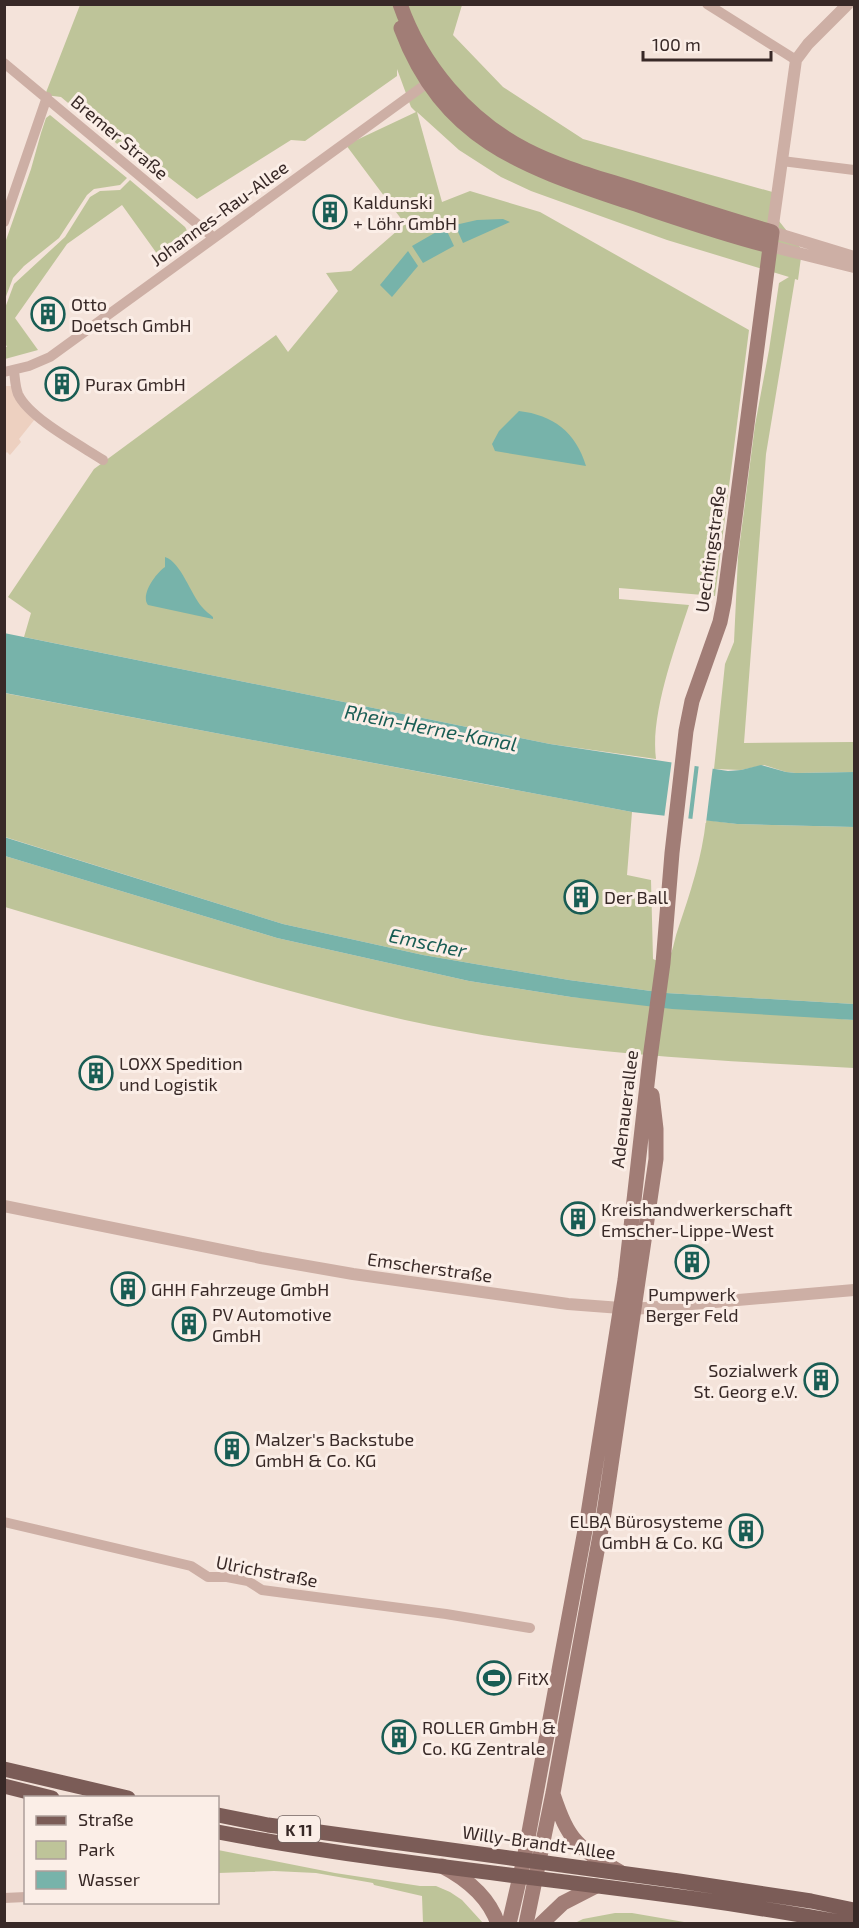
<svg xmlns="http://www.w3.org/2000/svg" width="859" height="1928" font-family="'Exo 2',sans-serif">
<style>
.green{fill:#bec499}
.plaza{fill:#edd0c0}
.water{fill:#77b3aa}
.pier{fill:#f4e3da}
.lines{fill:none;stroke-linecap:round;stroke-linejoin:round}
.minor{stroke:#cdafa5;stroke-width:10}
.tertiary{stroke:#cdafa5;stroke-width:12}
.secondary{stroke:#a17d76;stroke-width:15}
.primary{stroke:#7b5c57;stroke-width:15}
.labels{text-anchor:middle;dominant-baseline:central;stroke-width:6;stroke-linejoin:round;paint-order:stroke}
.shield{fill:#fbeee7;stroke:#726461;stroke-width:1.5}
.shield-label{font-size:16px;font-weight:bold;fill:#382927}
.street-label{font-size:18px;fill:#382927;stroke:#fbeee7}
.poi-label{font-size:18px;fill:#382927;stroke:#fbeee7;text-anchor:start}
.water-label{font-size:20px;font-style:italic;fill:#195d54;stroke:#fbeee7}
</style>
<rect width="100%" height="100%" fill="#f4e3da"/>
<path class="green" d="M80,5H462L453,35L503,87L583,139L776,193L775,216L802,250L798,280L795,279L766,454L744,743L854,742V772L796,773L786,772L764,765L741,770L714,769L725,664L734,642L738,557L755,425L769,350L779,283L789,277L667,240L531,191L501,177L459,150L417,112L442,202L470,191L540,212L749,330L715,596L619,588V599L689,605C675,648 650,715 656,759L550,744L24,637L31,613L8,597L94,469L276,335L288,352L338,291L326,273L351,271L405,224L346,145L416,112L411,107L397,69V76L305,141L291,140L197,199L148,161L134,158L61,97L45,95Z
M50,115L127,178L120,185L94,189L87,195L59,238L24,266L13,278L5,299V243L31,169L41,133L46,118Z
M130,180L185,227C195,242 174,254 163,262L122,205L67,244L15,318L38,350L5,359V347H7L5,343V308L14,284L65,237L90,197L100,191L120,190Z
M4,693L632,812L627,875L651,880L653,959L665,964C674,952 673,943 678,929C690,893 702,858 706,820L737,824L854,827V1004L666,993L569,980L423,955L283,924L5,837Z
M5,856L277,938L469,981L571,997L854,1020V1068C704,1060 553,1053 405,1020C270,989 137,946 5,907Z
M218,1850L335,1873L420,1886H436L450,1892L462,1900L483,1923H423L422,1896L374,1885L373,1883L316,1873L274,1871L218,1873Z
M615,1913H632L690,1923H575L583,1919Z"/>
<path class="plaza" d="M5,386H11L35,419L19,439L21,442L10,455L7,452L5,454Z"/>
<path class="water" d="M503,219L510,222L463,243L455,225L477,220Z
M445,227L454,246L423,263L412,246Z
M408,251L418,266L392,297L380,285Z
M519,411C553,415 576,432 586,466L495,451L492,444L499,431Z
M165,557C181,562 191,595 202,607C205,611 210,614 213,617V619L148,605C140,595 156,573 165,567Z
M4,633L550,744L728,771L741,770L761,765L786,772L796,773L854,772V827L737,824L632,812L5,693Z
M4,837L283,924L423,955L569,980L666,993L854,1004V1020L672,1009L571,997L469,981L277,938L5,856Z"/>
<path class="pier" d="M672,759L695,763L688,821L664,819Z
M699,764L713,766L706,823L692,822Z"/>
<g class="lines">
<path class="minor" d="M707,4L796,60
M4,63L213,237
M782,161L854,170
M4,222L47,97
M14,371C15,378 15,386 18,394C29,418 80,445 103,460
M4,372L29,366L50,357L433,79
M4,1522L191,1566L208,1577H227L248,1581L262,1590L446,1614L530,1628
M4,1898L26,1897"/>
<path class="tertiary" d="M848,4L808,44L796,60L772,232L854,257
M770,246L854,267
M4,1206L261,1258L353,1274L568,1304L634,1309L854,1290"/>
<path class="secondary" d="M400,4C421,65 468,120 526,150C561,168 600,178 637,190C682,204 727,219 772,232L724,602L720,622L692,701L686,731L672,853L663,963L650,1058L625,1280L588,1514L524,1859L509,1924
M401,28C443,140 522,166 626,201C674,217 722,234 770,246
M553,1794C569,1842 577,1847 620,1872
M442,1866C467,1879 489,1897 498,1924
M526,1924L553,1793L604,1513L656,1159V1129L652,1095
M541,1924L563,1903L596,1886"/>
<path class="primary" d="M4,1769L128,1798
M4,1786L52,1798
M218,1815L268,1825L679,1881L811,1901L854,1910
M218,1832C427,1872 640,1884 850,1924"/>
</g>
<defs>
<g id="building-ring" transform="scale(1.725)"><circle r="9.5" fill="#fbeee7" stroke="#195d54" stroke-width="1.5"/><path d="M-4-6H4V6H1V3H-1V6H-4ZM-2.5-4.3h1.7v1.8h-1.7ZM.8-4.3h1.7v1.8H.8ZM-2.5-1h1.7V.8h-1.7ZM.8-1h1.7V.8H.8Z" fill="#195d54"/></g>
<g id="stadium-ring" transform="scale(1.725)"><circle r="9.5" fill="#fbeee7" stroke="#195d54" stroke-width="1.5"/><path d="M0-5a6.5 5 0 1 0 0 10a6.5 5 0 1 0 0-10ZM-3.5-1.8h7v3.6h-7Z" fill="#195d54"/></g>
</defs>
<g fill-rule="evenodd">
<use href="#building-ring" x="330" y="212"/>
<use href="#building-ring" x="48" y="314"/>
<use href="#building-ring" x="62" y="384"/>
<use href="#building-ring" x="581" y="897"/>
<use href="#building-ring" x="96" y="1073"/>
<use href="#building-ring" x="578" y="1219"/>
<use href="#building-ring" x="692" y="1262"/>
<use href="#building-ring" x="128" y="1289"/>
<use href="#building-ring" x="189" y="1324"/>
<use href="#building-ring" x="821" y="1380"/>
<use href="#building-ring" x="232" y="1449"/>
<use href="#building-ring" x="746" y="1531"/>
<use href="#stadium-ring" x="494" y="1678"/>
<use href="#building-ring" x="399" y="1737"/>
</g>
<g class="labels">
<rect class="shield" x="278" y="1816" width="42" height="26" rx="4.5"/>
<g class="shield-label">
<text x="299" y="1829">K 11</text>
</g>
<g class="street-label">
<text transform="translate(120 137) rotate(40)">Bremer Straße</text>
<text transform="translate(219 213) rotate(-36)">Johannes-Rau-Allee</text>
<text transform="translate(710 549) rotate(-82)">Uechtingstraße</text>
<text transform="translate(624 1109) rotate(-83)">Adenauerallee</text>
<text transform="translate(430 1267) rotate(8)">Emscherstraße</text>
<text transform="translate(267 1571) rotate(11)">Ulrichstraße</text>
<text transform="translate(539 1842) rotate(8)">Willy-Brandt-Allee</text>
</g>
<g class="poi-label">
<text x="353" y="202">Kaldunski<tspan x="353" dy="21">+ Löhr GmbH</tspan></text>
<text x="71" y="304">Otto<tspan x="71" dy="21">Doetsch GmbH</tspan></text>
<text x="85" y="384">Purax GmbH</text>
<text x="604" y="897">Der Ball</text>
<text x="119" y="1063">LOXX Spedition<tspan x="119" dy="21">und Logistik</tspan></text>
<text x="601" y="1209">Kreishandwerkerschaft<tspan x="601" dy="21">Emscher-Lippe-West</tspan></text>
<text x="151" y="1289">GHH Fahrzeuge GmbH</text>
<text x="692" y="1294" text-anchor="middle">Pumpwerk<tspan x="692" dy="21">Berger Feld</tspan></text>
<text x="212" y="1314">PV Automotive<tspan x="212" dy="21">GmbH</tspan></text>
<text x="798" y="1370" text-anchor="end">Sozialwerk<tspan x="798" dy="21">St. Georg e.V.</tspan></text>
<text x="255" y="1439">Malzer's Backstube<tspan x="255" dy="21">GmbH &amp; Co. KG</tspan></text>
<text x="723" y="1521" text-anchor="end">ELBA Bürosysteme<tspan x="723" dy="21">GmbH &amp; Co. KG</tspan></text>
<text x="517" y="1678">FitX</text>
<text x="422" y="1727">ROLLER GmbH &amp;<tspan x="422" dy="21">Co. KG Zentrale</tspan></text>
</g>
<g class="water-label">
<text transform="translate(431 727) rotate(11)">Rhein-Herne-Kanal</text>
<text transform="translate(428 942) rotate(12)">Emscher</text>
</g>
</g>
<rect width="859" height="1928" fill="none" stroke="#382927" stroke-width="12"/>
<rect x="24" y="1796" width="195" height="108" fill="#fbeee7" stroke="#ad9f9a" stroke-width="1.5"/>
<rect x="36" y="1816" width="30" height="9" fill="#7b5c57" stroke="#ad9f9a" stroke-width="1.5"/>
<text x="78" y="1826" font-size="18" fill="#382927">Straße</text>
<rect x="36" y="1841" width="30" height="18" fill="#bec499" stroke="#ad9f9a" stroke-width="1.5"/>
<text x="78" y="1856" font-size="18" fill="#382927">Park</text>
<rect x="36" y="1871" width="30" height="18" fill="#77b3aa" stroke="#ad9f9a" stroke-width="1.5"/>
<text x="78" y="1886" font-size="18" fill="#382927">Wasser</text>
<path d="M643 51v9h128v-9" fill="none" stroke="#382927" stroke-width="3"/>
<text x="652" y="51" font-size="18" fill="#382927" stroke="#fbeee7" stroke-width="4.5" paint-order="stroke">100 m</text>
</svg>
